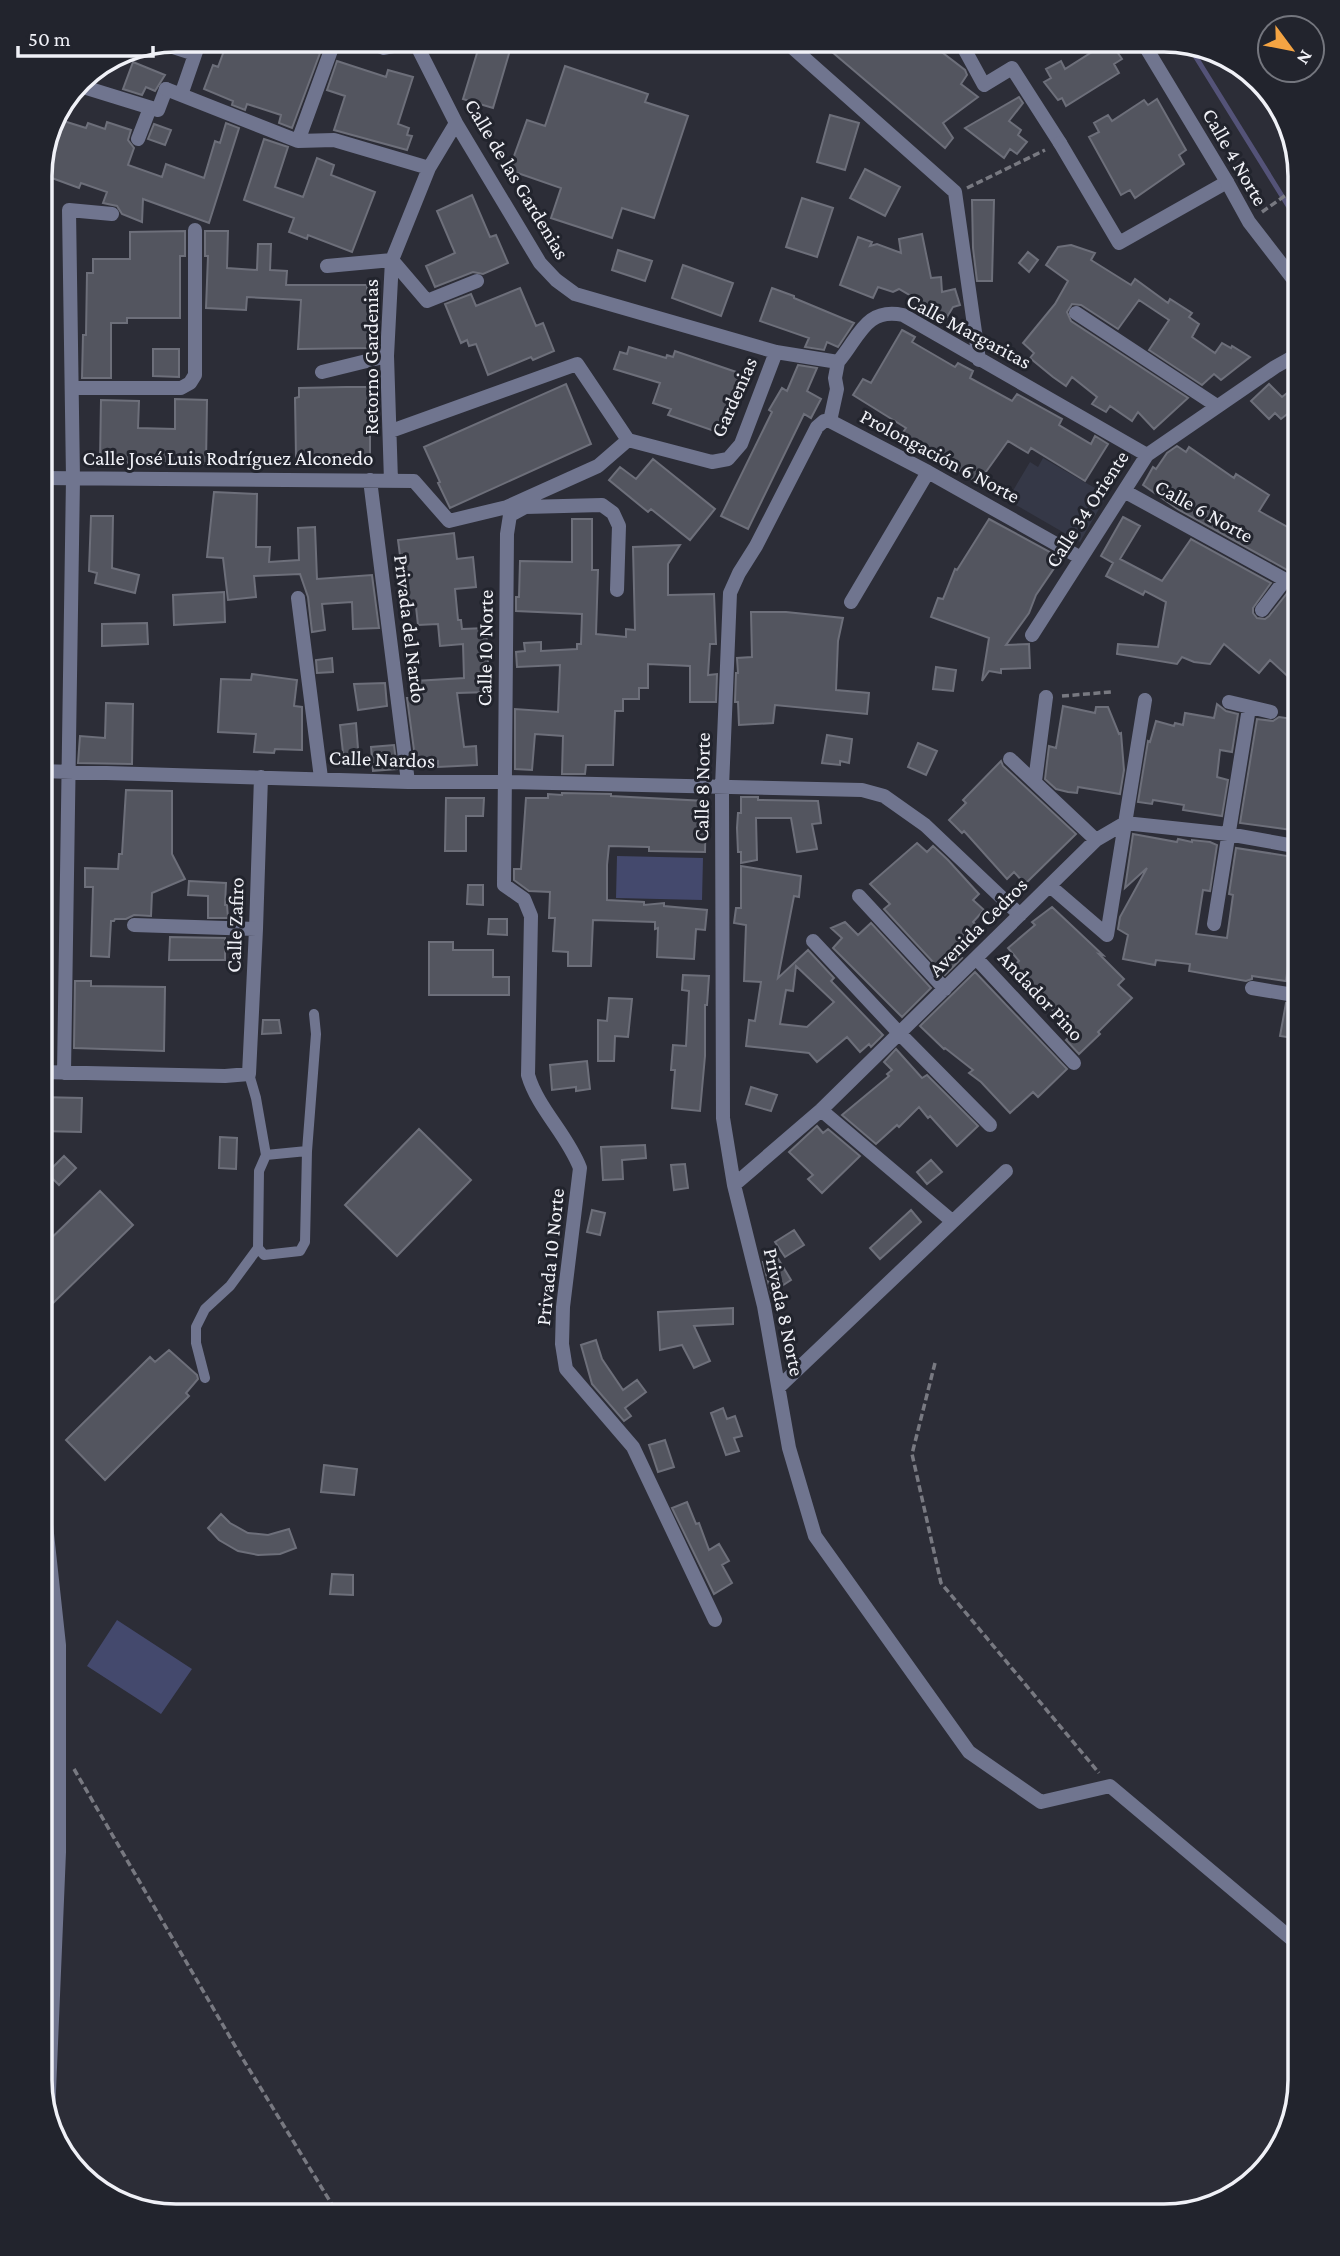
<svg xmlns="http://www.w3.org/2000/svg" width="1340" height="2256" font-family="'Crimson Pro',serif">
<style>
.built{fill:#353847}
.green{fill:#44496d}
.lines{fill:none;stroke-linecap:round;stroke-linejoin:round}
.stream{stroke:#545378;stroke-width:5}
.building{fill:#53555f;stroke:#6d6f7a;stroke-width:2;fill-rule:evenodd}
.path{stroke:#787981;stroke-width:3.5;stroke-dasharray:7 3.5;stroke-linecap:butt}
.service{stroke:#70758f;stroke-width:10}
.pedestrian{stroke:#70758f;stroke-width:14}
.minor{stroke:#70758f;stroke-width:14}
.tertiary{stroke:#70758f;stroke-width:14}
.labels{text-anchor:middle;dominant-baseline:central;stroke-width:6;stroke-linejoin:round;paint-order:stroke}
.street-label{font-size:21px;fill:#f0f1f7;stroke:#22242d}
.rim{fill:none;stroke:#f0f1f7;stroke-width:3.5}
</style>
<rect width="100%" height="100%" fill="#2c2d37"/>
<path class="built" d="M1043,458L1107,495L1080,542L1016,505L1019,499L1011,494L1030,462L1038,467Z"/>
<path class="green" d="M40,782H46L40,966Z
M617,856L703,858L702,900L616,898Z
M117,1620L192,1669L161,1714L87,1666Z"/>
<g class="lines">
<path class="stream" d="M1189,46L1300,225"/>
</g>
<path class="building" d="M228,40H292L301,44L300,46L320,53L292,128L279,123L281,115L247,104L245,110L232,105L233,101L204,89L213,65L218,67Z
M481,40H513L493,108L463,99Z
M818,40H926L965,70L967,75L961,84L978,97L943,123L953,138L945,148Z
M1113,46L1122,59L1114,64L1119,73L1066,106L1062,98L1058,100L1044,82L1051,78L1046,69L1061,61L1065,69L1100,47L1103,52Z
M337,61L386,77L388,70L413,77L398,124L409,128L407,135L412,136L407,150L334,130L345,96L327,90Z
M133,62L165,75L155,91L146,87L142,95L123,89Z
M565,66L648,94L645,102L688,116L654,218L622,208L612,238L551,218L561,188L509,170L527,120L545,126Z
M1019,97L1023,103L1009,121L1021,130L1018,135L1027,142L1017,154L1010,149L1004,158L965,128Z
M1157,99L1186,150L1179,155L1184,164L1135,198L1130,190L1121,195L1089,137L1099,132L1094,123L1108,115L1112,121L1144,100L1148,105Z
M830,115L859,123L845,170L817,162Z
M54,118L86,128L88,123L105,129L107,122L131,130L128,140L134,148L128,165L162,177L166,164L204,178L215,141L220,143L226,123L239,128L209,223L143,199L142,222L122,214L117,206L103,203L107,192L81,183L79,188L41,174L51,124Z
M154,124L171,130L165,145L148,139Z
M264,139L288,147L275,187L303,197L317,158L334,165L331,175L375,192L352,252L308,235L307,239L289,232L294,218L244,200Z
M865,169L900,187L885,216L850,198Z
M472,195L490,237L496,235L508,263L483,274L473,272L435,287L426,266L455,253L437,211Z
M802,198L833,208L817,257L786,247Z
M972,200H994L992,281H977L973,248Z
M185,231V256H180V318H127V323H111V378H82L83,335H86L87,273H93V259H130V232Z
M205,231H228L227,268L257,270L258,244H271L270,270L287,271L286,285H367V293H374V309H371V348L298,349L301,300L247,297L246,310L206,308L208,256H205Z
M922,234L931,278L941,277L942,292L955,289L960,305L953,307L947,317L899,289L893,292L878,287L873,298L840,285L858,237L872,242L870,246L877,244L901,253L899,239Z
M1071,245L1095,253L1091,260L1131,285L1135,279L1168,303L1170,299L1192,313L1189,317L1199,324L1192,337L1215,353L1222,343L1231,348L1232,346L1250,357L1221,380L1214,374L1202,385L1149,350L1169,320L1139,300L1118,329L1081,305L1072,304L1067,312L1071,321L1188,398L1154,429L1138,412L1132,421L1110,406L1106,412L1092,404L1097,397L1072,377L1066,386L1053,377L1030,358L1034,353L1023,343L1055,304L1068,281L1046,265L1058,247Z
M618,250L652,261L645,281L612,270Z
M1028,252L1038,260L1029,272L1019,263Z
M683,265L733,283L721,316L672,298Z
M520,288L536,326L543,323L554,351L533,360L531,357L488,375L476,344L469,346L467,340L461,343L445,304L471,294L476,306Z
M772,288L794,296V298L854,323L838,347L827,342L824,350L805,347L809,338L760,321Z
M902,330L915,337L912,342L955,367L958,363L973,371L970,378L1012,401L1017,394L1062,419L1059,425L1091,444L1095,436L1108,444L1085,481L1031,448L1028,453L1008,441L978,483L924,448L921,453L899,438L906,428L853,395L863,379L871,383Z
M629,347L666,358L667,355L673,357L675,351L742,374L723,434L668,415L671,409L653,403L660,383L614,369L620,352L627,354Z
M153,349H179V377L153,376Z
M798,365L817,368L807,391L821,399L811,418L804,414L748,529L721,516L772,412L769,410L782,388L787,391Z
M1300,383V404L1281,419L1275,413L1269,419L1251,401L1269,384L1282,397Z
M566,384L591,444L450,508L438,483L440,482L424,447Z
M346,387H373L374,416H370V456L296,457L295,398L299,397V388Z
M175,399L207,400L206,464L100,462L101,400L139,401L138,428L175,429Z
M1177,446L1186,452L1189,447L1234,478L1236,474L1269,495L1259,511L1300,534V577L1179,510L1143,485L1153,467L1156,469L1167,453Z
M653,459L715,509L690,540L651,509L648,512L609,480L620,467L636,479Z
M214,492L257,494L256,547H270L269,562L299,560L298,528L315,527L317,579L372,575L379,628L353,629L352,602L322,604L325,630L312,632L308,597L300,574L254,576L256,597L228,600L223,558L207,557Z
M91,516H113L112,568L139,575L135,593L95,583L97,573L89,571Z
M1123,517L1140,526L1120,559L1162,581L1191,539L1271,583L1253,608V613L1257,618L1265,619L1269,616L1288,592L1300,598V674L1293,681L1270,660L1259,673L1224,644L1210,664L1194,662L1182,657L1177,664L1117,654L1118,644L1158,647L1166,602L1145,591L1143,595L1106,576L1113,563L1101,556Z
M572,519H592V570H598L596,634L626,637V629L635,630L633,547L680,545L668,564V595L714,594L716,644H710L708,675L717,674L716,702H690V666L648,664V688H639V699H623V711H615L613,765H586L585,774H562L563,736L535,734L532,770L515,769V709L558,712L560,665L517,667L516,652L525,651L524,643L541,642V651L577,649V644H581L582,614L516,611V597H519L520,561L572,562Z
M989,519L1061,558L1036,595L1029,613L1006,645L1029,644L1030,668L1001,669V673L989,671L982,681L989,638L931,617L938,598L943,599L955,569L957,570Z
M454,533L457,559L473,557L476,587L455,589L458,620H461L462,629L486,628L490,692L457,693L464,747L476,746L477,765L438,767V761L416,765L407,698H416L415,681L464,678L463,644L440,646L438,624L418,625L416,607L407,609L398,540Z
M224,592L225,622L174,625L173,595Z
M751,612H786L843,618L838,641L836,690L869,693L867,714L775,705L773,723L739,725L738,702H735L736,673H738L737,658L752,657Z
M147,623L148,644L102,646V624Z
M332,658L333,672L317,673L316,660Z
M936,667L956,670L953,691L933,689Z
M252,674L297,680L294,706L302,707V750L275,749L274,753L254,752L256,734L218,732L221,679L251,680Z
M385,683L387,706L358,710L354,684Z
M106,703L133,704L132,764L78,763L80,736L105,738Z
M1217,704L1226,711L1238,714L1232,752L1220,750L1217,777L1228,780L1222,816L1183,810L1184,805L1153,800L1152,804L1138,802L1148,741L1150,742L1156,721L1174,726L1175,723L1183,725L1185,713L1214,718Z
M1063,706L1095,713L1096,707H1108L1119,734L1121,733L1124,770L1120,794L1078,787L1077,793L1068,792L1056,789L1045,779L1049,746L1056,748Z
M1279,717L1300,720V831L1240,823L1257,719L1273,721Z
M356,723L359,761L344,762L340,725Z
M827,735L852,739L849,763L840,761V765L822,763Z
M918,743L937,751L926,775L908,767Z
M394,745L397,769L373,771L371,747Z
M1001,761L1003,766L1076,834L1025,884L1014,872L1007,879L964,831L962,833L949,820L966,803L963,800Z
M126,790L172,791V854L185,879L152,893L151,916L134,915L126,919H115L114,921H111L109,957L91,956L93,887H85V868L118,869L119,854H122Z
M562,793L611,794V796L706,801L705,852L649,851V847L609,846L607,865V900L644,902V905L664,903V906L707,910L705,930L696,929L694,959L657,957L658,928L655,929V922L593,920L591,966H568V952L553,951L555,918H549L550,892L529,891L514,880V869H521L526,798H548V794L562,795Z
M741,797H758V800L818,801L821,823L812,824L817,849L797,852L791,818H756L757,860L741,863V852H738L737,828L738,813H741Z
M446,798H484L483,816H466V851H445Z
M1133,834L1177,842L1178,839L1192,842V840L1210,842L1217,845L1210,891L1203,890L1196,934L1227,938L1233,895L1229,894L1236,848L1300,858V949L1297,961L1289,959L1286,981L1252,976V979L1246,981L1189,971L1190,964L1156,960L1155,965L1123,959L1128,935L1118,929L1120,917L1147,868L1125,888Z
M917,843L927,852L933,846L948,860L979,894L973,900L984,910L973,922L983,931L959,956L962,958L945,975L884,909L890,904L870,884Z
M741,866L801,876L799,897L794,896L778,978L808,950L834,978L831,981L883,1035L871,1047L869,1044L860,1052L847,1037L817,1062L809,1053L746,1046L749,1020L755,1021L761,982L744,981L746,925L734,923L736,908H741ZM796,966L834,1002L807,1027L780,1024L786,990L793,991Z
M189,881L226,883L225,905H227L228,918H208V896L188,895Z
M468,885H483V905L467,904Z
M1052,907L1103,955L1099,954L1124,979L1118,985L1132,998L1098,1032L1100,1034L1079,1054L1066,1040L1073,1033L1013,966L1019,961L1008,948L1035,925L1032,922Z
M489,919H507V935L488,934Z
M845,922L858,935L871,923L931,988L902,1017L833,948L842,938L831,928Z
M170,937L225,938V960H169Z
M429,942H453V950H493V977H509V995H429Z
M975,972L1067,1069L1038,1097L1033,1092L1010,1113L981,1082L969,1073L973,1070L945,1048L944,1049L920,1026Z
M683,975L709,976L707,1005H705V1056L700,1111L672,1108L675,1070H671L673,1045L686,1046L689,991L682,990Z
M75,981H91V986L165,987L164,1051L74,1048Z
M609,998L632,999L628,1037L615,1036L614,1061H598V1020L607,1021Z
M1286,1003L1300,1005V1039L1280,1036Z
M263,1020H279L281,1033L262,1034Z
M896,1049L922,1078L927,1075L978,1126L957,1146L930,1116L928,1118L919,1107L899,1127L897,1125L876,1144L842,1115L889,1076L887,1074L892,1070L884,1062Z
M587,1061L590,1089L576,1091V1087L552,1090L550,1065Z
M751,1087L777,1095L771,1111L746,1104Z
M40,1097L82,1098L81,1132L40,1131Z
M817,1126L823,1133L828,1129L860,1156L822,1193L808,1179L813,1175L789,1152Z
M419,1129L471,1180L397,1256L345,1205Z
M220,1137L237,1138L236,1169L219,1168Z
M645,1145L646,1158L622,1160L623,1179L603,1180L601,1147Z
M64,1156L76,1168L59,1185L47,1173Z
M931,1160L942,1172L927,1184L917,1172Z
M685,1164L688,1188L674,1190L671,1165Z
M100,1191L133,1225L51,1305L40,1294V1249Z
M592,1210L605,1213L600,1235L587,1232Z
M911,1210L921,1222L880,1259L870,1248Z
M794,1230L804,1245L785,1257L775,1242Z
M777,1257L791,1280L771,1293L763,1262Z
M733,1308V1324L694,1326L710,1361L694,1368L682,1345L660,1350L658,1312Z
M596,1340L602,1359L623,1390L637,1380L646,1392L625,1408L631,1416L624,1421L592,1384L581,1345Z
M169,1350L197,1375L198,1379L186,1393L189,1396L105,1480L66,1440L150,1357L155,1362Z
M723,1408L727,1419L735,1416L742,1436L734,1438L739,1451L726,1455L711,1413Z
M665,1440L674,1467L658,1472L649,1445Z
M324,1465L357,1469L354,1495L321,1492Z
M687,1502L696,1524L699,1523L709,1550L719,1544L729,1561L722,1565L732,1583L714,1594L672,1508Z
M221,1514L230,1523L248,1533L268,1535L289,1529L296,1548L280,1554L258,1555L238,1551L219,1540L208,1528Z
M332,1574L353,1575V1595L330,1594Z"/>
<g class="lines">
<path class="path" d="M967,188L1045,150
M1262,212L1300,185
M1062,696L1111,692
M935,1363L912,1454L941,1583L1099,1773
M74,1769L238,2051L339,2216"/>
<path class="service" d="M249,1074L256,1098L266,1155L259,1171L258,1248L264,1255L300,1251L305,1242L307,1151L266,1155
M307,1151L316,1034L314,1014
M205,1378L196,1343V1327L205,1309L230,1286L258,1248"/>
<path class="pedestrian" d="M960,41L984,85L1012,68L1060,143
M77,85L158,110L166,89
M138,139L150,108"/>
<path class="minor" d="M365,40L384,48L415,42
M414,40L456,123L540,263L556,280L575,294L776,352L838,362
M784,40L955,192L979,360
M161,43L195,54
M962,44L968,41
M83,87L87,75
M166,89L298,141L334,140L429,168
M181,95L200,40
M298,141L334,42
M1060,143L1119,243L1227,182
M327,266L392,260L427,301L477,281
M1076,313L1217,406
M838,362C859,338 865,307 903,315L1147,455
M322,372L387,356
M72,388H181L190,383L195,375V230
M830,421H824L817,427L756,546L739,573L730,593L722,787L723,1118L734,1185L764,1306L789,1448L815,1536L969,1752L1041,1802L1110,1786L1300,1946
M830,421L928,472L1081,558
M830,421L837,389L835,378L838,362
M391,431L577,364L628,440
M628,440L712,462L728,459L741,444L776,352
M40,478L414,481L449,521L507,507L598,466L628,440
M370,480L408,782
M391,481L387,356L392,260L429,168L456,123
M1124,491L1300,588
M507,507L510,515L507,534L504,885L524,899L531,916L528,1075C538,1109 567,1134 580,1168L563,1307L562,1344L566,1369L633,1447L715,1620
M514,513L525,507L602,505L613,513L619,526L617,590
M298,598L321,778
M851,602L928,472
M1262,610L1285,580
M1032,635L1147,455L1275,367L1300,353
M1229,702L1271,712
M1010,759L1096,840
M40,771L408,782H504L862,790L884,796L925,825L1020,915
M1035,781L1046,697
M1050,886L1107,935
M859,896L945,989
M1214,924L1249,708
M134,925L256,929
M1107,935L1145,700
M813,941L900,1034L990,1125
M976,958L1074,1063
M1252,988L1300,996
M40,1072L225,1076L249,1074L256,929L261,777
M64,1073L73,478L69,210L112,214
M821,1110L952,1221
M734,1185L821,1110L1096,840L1125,823L1228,834L1300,847
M779,1387L1006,1171
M40,1427L44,1374L40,1367
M40,1469L59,1645V1852L48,2115
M40,1645H59
M40,1852H59
M40,1972H54"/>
<path class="tertiary" d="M1142,41L1227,182L1249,222L1300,288"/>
</g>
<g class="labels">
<g class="street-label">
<text transform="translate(1235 157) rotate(60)">Calle 4 Norte</text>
<text transform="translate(517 179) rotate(59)">Calle de las Gardenias</text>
<text transform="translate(969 331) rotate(28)">Calle Margaritas</text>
<text transform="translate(371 357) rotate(-90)">Retorno Gardenias</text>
<text transform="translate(734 397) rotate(-66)">Gardenias</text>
<text transform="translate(940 456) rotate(28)">Prolongación 6 Norte</text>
<text x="228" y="458">Calle José Luis Rodríguez Alconedo</text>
<text transform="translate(1087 509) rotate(-57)">Calle 34 Oriente</text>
<text transform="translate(1204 511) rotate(29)">Calle 6 Norte</text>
<text transform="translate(410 629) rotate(83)">Privada del Nardo</text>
<text transform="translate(485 648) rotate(-89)">Calle 10 Norte</text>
<text transform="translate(382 759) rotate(2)">Calle Nardos</text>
<text transform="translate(702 787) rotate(-89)">Calle 8 Norte</text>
<text transform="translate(235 925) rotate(-88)">Calle Zafiro</text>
<text transform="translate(978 927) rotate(-45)">Avenida Cedros</text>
<text transform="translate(1041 996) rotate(47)">Andador Pino</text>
<text transform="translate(550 1257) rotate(-84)">Privada 10 Norte</text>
<text transform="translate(784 1312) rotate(78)">Privada 8 Norte</text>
</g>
</g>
<path d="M0 0H1340V2256H0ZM176 52H1164A124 124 0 0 1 1288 176V2080A124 124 0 0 1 1164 2204H176A124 124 0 0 1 52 2080V176A124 124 0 0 1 176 52Z" fill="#22242d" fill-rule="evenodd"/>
<path class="rim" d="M176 52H1164A124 124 0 0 1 1288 176V2080A124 124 0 0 1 1164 2204H176A124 124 0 0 1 52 2080V176A124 124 0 0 1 176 52Z"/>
<g transform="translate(1291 49) rotate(122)"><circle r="33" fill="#22242d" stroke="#74767e" stroke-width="2"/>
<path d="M0-5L12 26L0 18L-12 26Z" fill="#f4a443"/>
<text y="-10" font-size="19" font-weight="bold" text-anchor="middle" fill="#f0f1f7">N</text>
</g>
<path d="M18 46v10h135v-10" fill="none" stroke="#f0f1f7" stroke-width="3.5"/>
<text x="28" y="46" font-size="21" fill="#f0f1f7" stroke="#22242d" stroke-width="5" paint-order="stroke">50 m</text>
</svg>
